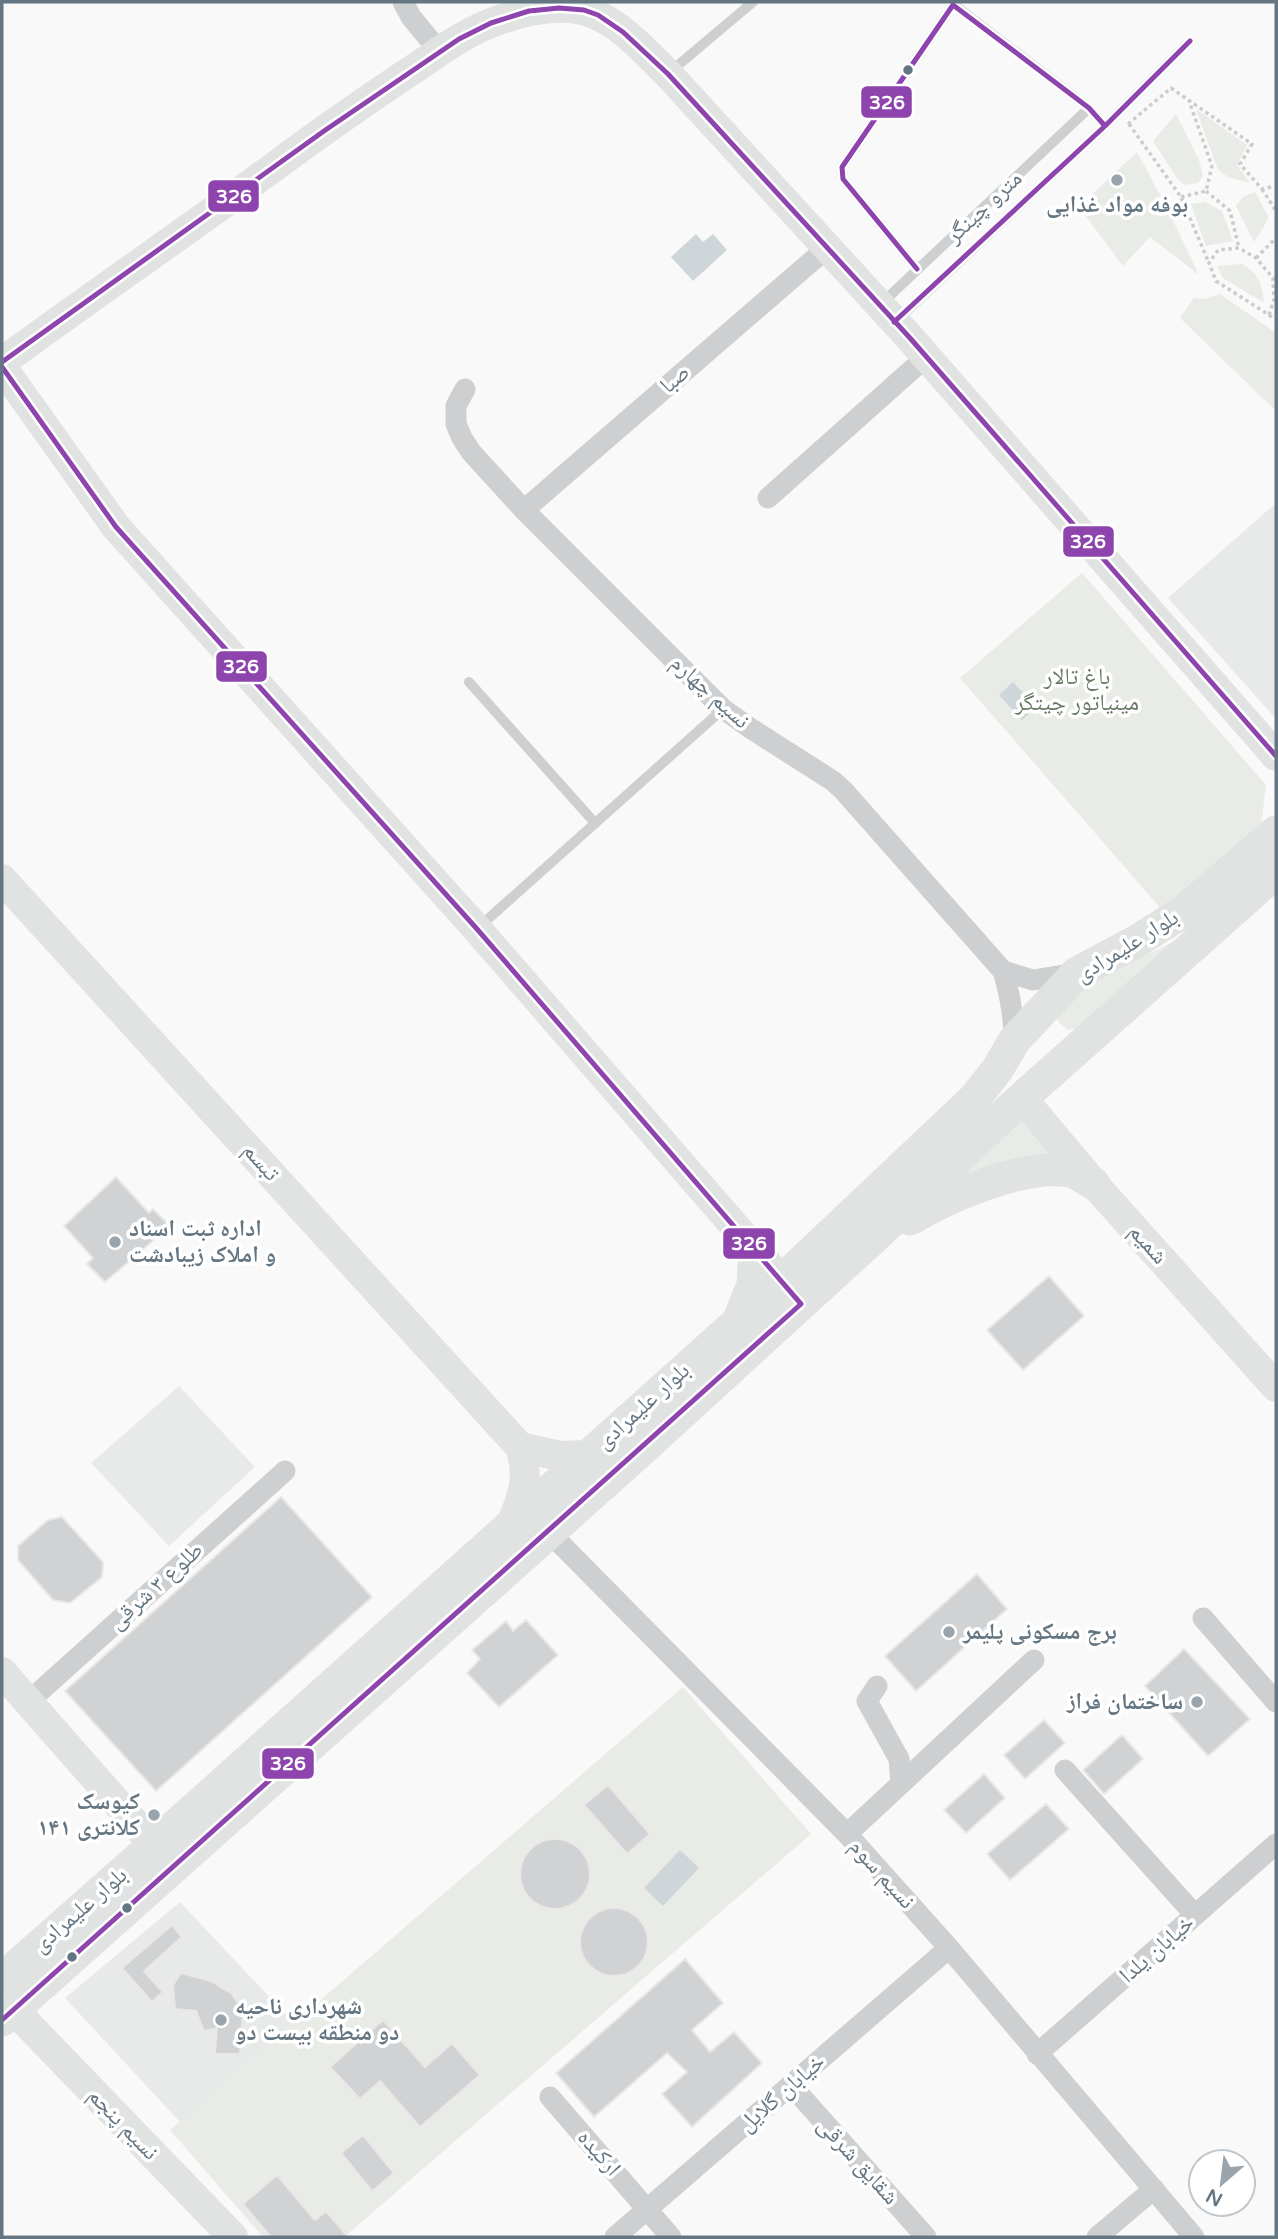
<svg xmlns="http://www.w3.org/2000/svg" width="1278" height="2239" font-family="'Varela Round','Noto Naskh Arabic',sans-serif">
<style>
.built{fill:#e8e9e9}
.green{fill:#e8ebe6}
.water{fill:#ced6d9}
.building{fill:#d0d2d3;stroke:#e8e8e8;stroke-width:2}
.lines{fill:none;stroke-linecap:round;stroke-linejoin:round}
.path{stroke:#cbcccd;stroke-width:3.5;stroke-dasharray:3.5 3.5;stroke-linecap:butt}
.lane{stroke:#cecfd0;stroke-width:10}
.street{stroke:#cecfd0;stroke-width:21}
.secondary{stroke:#e1e2e2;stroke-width:30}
.primary{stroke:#e1e2e2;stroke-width:33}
.bus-1-casing{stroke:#fff;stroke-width:10}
.bus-1{stroke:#8e44ad;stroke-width:5}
.bus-dot{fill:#657683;stroke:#fff;stroke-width:2.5}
.poi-dot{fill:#99a4ac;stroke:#fff;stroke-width:2.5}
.labels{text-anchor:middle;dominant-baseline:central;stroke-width:7;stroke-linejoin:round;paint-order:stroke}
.poi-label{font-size:23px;font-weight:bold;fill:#657683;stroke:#fff;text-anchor:start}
.street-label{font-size:23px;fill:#657683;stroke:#fff}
.park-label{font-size:23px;fill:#687a64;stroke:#fff}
.line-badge{stroke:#fff;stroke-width:2.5}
.badge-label{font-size:19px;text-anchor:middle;font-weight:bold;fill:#fff}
</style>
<rect width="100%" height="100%" fill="#f9f9f9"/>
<path class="built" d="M1276,503V719L1168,598Z
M179,1386L255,1467L169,1546L91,1463Z
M180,1902L294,2023L180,2122L65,1998Z"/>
<path class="green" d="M1196,109L1247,145L1237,165L1250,183L1228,177L1218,170Z
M1176,114L1199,160L1203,176L1198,183L1185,185L1176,177L1153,141Z
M1137,152L1166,206L1199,275L1150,237L1123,266L1079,207Z
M1255,192L1269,218L1254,242L1236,206L1243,197Z
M1205,202L1222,211L1233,241L1206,246L1191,204Z
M1242,264C1259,274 1262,283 1264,303L1223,278L1217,266Z
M1220,294L1276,333V411L1180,318L1194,298L1204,299Z
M1082,573L1266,785L1261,826L1163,911L960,678Z
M1188,933L1083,1027L1069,1030L1059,1023L1053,1011L1065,985C1108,970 1149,957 1188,933Z
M1021,1116L1058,1157L929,1199Z
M683,1687L811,1834L344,2237H263L170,2130Z"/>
<path class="water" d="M696,234L703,242L713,234L727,250L693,281L671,257Z
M1013,682L1036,707L1022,720L999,695Z
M680,1850L699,1868L663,1906L644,1888Z"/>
<path class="building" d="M116,1177L149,1213L153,1209L170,1226L105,1282L87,1264L93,1258L64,1226Z
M1049,1276L1084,1316L1023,1370L987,1330Z
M281,1497L372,1597L156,1791L65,1691Z
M62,1517L103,1562L102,1577L70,1603L53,1600L18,1560V1546L48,1520Z
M977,1574L1007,1609L916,1691L885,1656Z
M526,1620L558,1655L499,1707L467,1673L480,1659L472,1650L506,1621L513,1631Z
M1184,1649L1250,1719L1208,1756L1145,1686Z
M1044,1720L1065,1743L1025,1779L1004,1755Z
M1122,1735L1143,1759L1104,1794L1083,1770Z
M984,1774L1005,1798L966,1833L944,1810Z
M608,1785L650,1834L627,1854L584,1805Z
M1046,1804L1069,1829L1010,1880L987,1854Z
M520 1874a35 35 0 1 1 70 0a35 35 0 1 1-70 0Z
M580 1942a34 34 0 1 1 68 0a34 34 0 1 1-68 0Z
M172,1925L182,1937L144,1971L163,1992L152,2002L122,1968Z
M685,1959L723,2003L692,2030L710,2052L734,2032L762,2063L692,2127L662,2094L687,2072L667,2053L594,2117L556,2073Z
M181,1973L211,1981L232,1994L243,2010L240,2054H215L217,2028L204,2031L196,2011L175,2009L173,1985Z
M383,2020L425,2067L452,2043L480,2075L420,2127L380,2081L360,2099L330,2067Z
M363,2135L394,2173L372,2191L341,2153Z
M277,2175L315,2220L326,2211L348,2237H271L243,2204Z"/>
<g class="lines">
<path class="path" d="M1128,124L1171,88L1252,144L1240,164L1262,189L1276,186
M1129,124L1181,197L1209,263
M1262,189L1276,211
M1206,191L1230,211L1239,248
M1181,197L1206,191L1212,166L1189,101
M1256,258L1276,238
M1269,315L1274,300L1273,278L1256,258L1239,248L1218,250L1209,263L1216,281L1269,315L1276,320"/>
<path class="lane" d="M670,72L753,2
M917,269L843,179L842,167L953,5L957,7L1089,108L1105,126
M882,303L1089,108
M897,320L1105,126L1190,41
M469,682L595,823
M479,927L723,709"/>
<path class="street" d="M403,2L411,17L440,52
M465,389L456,406V424L462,438L471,452L524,510L723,709L750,728L833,781L843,790L1003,971C1010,994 1014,1017 1014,1041
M768,498L925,358
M524,510L827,248
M1003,971L1033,980L1076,973
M548,1531L847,1834L949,1948L1194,2237
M1203,1618L1276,1702
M877,1686L867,1701L899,1759L901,1784
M28,1702L285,1471
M1065,1770L1195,1915
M847,1834L1034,1660
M1037,2054L1276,1844
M791,2085L926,2237
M550,2097L671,2237
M615,2237L949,1948
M1097,2237L1154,2189"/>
<path class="secondary" d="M2,362C92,296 184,233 274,167C318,134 363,103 409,72C435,55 462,34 491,23C514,14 544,6 569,8C609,10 641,47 668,74L910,338L1276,756
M2,367L116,527L477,929L771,1268
M2,879L520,1447C530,1479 523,1495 511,1525
M1022,1098L1094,1184L1276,1387
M520,1447L560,1456L589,1455
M2,1672L154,1845
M14,2010L233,2237"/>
<path class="primary" d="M910,1219C949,1196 1024,1163 1070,1171C1078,1173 1087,1180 1094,1184
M740,1317L753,1285L755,1249
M2,1979L154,1845L739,1321L974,1099L997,1070L1014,1041L1077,973L1137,941L1183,912L1276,832
M2,2020L636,1455L871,1240L1022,1098L1276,872"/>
<g class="bus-1-casing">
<path id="bus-1" d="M917,269L843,179L842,167L953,5L1089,108L1105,126
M894,322L1105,126L1190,41
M2,362L324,131L459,39L491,23L529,11L559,8L584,10L598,15L623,32L668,74L910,338L1276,756
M2,367L116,527L477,929L801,1304L2,2020"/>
</g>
<use href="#bus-1" class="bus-1"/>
</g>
<g class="bus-dot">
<circle cx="908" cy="70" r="6"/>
<circle cx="127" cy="1908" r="6"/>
<circle cx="72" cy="1957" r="6"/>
</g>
<g class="poi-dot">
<circle cx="1117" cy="180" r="7"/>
<circle cx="115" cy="1242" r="7"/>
<circle cx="949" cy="1632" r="7"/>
<circle cx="1197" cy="1702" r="7"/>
<circle cx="154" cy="1815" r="7"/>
<circle cx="221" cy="2020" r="7"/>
</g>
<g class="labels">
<g class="poi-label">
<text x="1117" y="205" text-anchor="middle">بوفه مواد غذایی</text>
<text x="129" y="1229">اداره ثبت اسناد<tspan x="129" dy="26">و املاک زیبادشت</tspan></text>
<text x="963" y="1632">برج مسکونی پلیمر</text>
<text x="1183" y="1702" text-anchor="end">ساختمان فراز</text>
<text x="140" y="1802" text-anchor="end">کیوسک<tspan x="140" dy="26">کلانتری ۱۴۱</tspan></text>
<text x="235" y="2007">شهرداری ناحیه<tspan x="235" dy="26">دو منطقه بیست دو</tspan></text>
</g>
<g class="street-label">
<text transform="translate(984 207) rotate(-43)">مترو چینگر</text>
<text transform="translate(675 379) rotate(-41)">صبا</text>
<text transform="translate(710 692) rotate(42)">نسیم چهارم</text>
<text transform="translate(1127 946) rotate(-32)">بلوار علیمرادی</text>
<text transform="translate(261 1162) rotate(48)">تبسم</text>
<text transform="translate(1148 1244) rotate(48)">شمیم</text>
<text transform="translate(643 1406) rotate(-42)">بلوار علیمرادی</text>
<text transform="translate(156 1586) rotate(-42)">طلوع ۳ شرقی</text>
<text transform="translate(882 1874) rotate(48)">نسیم سوم</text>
<text transform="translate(80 1910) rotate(-41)">بلوار علیمرادی</text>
<text transform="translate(1157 1949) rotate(-41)">خیابان یلدا</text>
<text transform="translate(782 2093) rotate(-41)">خیابان گلایل</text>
<text transform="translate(123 2124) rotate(46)">نسیم پنجم</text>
<text transform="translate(599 2153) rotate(49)">ارکیده</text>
<text transform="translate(858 2161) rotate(48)">شقایق شرقی</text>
</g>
<g class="park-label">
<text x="1077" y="677">باغ تالار<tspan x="1077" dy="26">مینیاتور چیتگر</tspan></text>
</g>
</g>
<g class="line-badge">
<rect x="860" y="85" width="53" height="34" rx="7" fill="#8e44ad"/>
<rect x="207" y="179" width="53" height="34" rx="7" fill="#8e44ad"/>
<rect x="1062" y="525" width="53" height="33" rx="7" fill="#8e44ad"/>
<rect x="215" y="650" width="53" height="33" rx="7" fill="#8e44ad"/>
<rect x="722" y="1227" width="54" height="33" rx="7" fill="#8e44ad"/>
<rect x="261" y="1747" width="54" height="33" rx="7" fill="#8e44ad"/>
</g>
<g class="badge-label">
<text x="887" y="109">326</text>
<text x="234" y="203">326</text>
<text x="1088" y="548">326</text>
<text x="241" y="673">326</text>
<text x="749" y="1250">326</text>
<text x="288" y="1770">326</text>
</g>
<rect width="1278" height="2239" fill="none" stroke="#657683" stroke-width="7"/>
<g transform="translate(1222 2183) rotate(208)"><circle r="33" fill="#ffffff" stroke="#c1c8cd" stroke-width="2"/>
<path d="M0-5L12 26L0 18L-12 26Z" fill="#99a4ac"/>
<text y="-10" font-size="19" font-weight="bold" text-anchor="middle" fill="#657683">N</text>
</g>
</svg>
